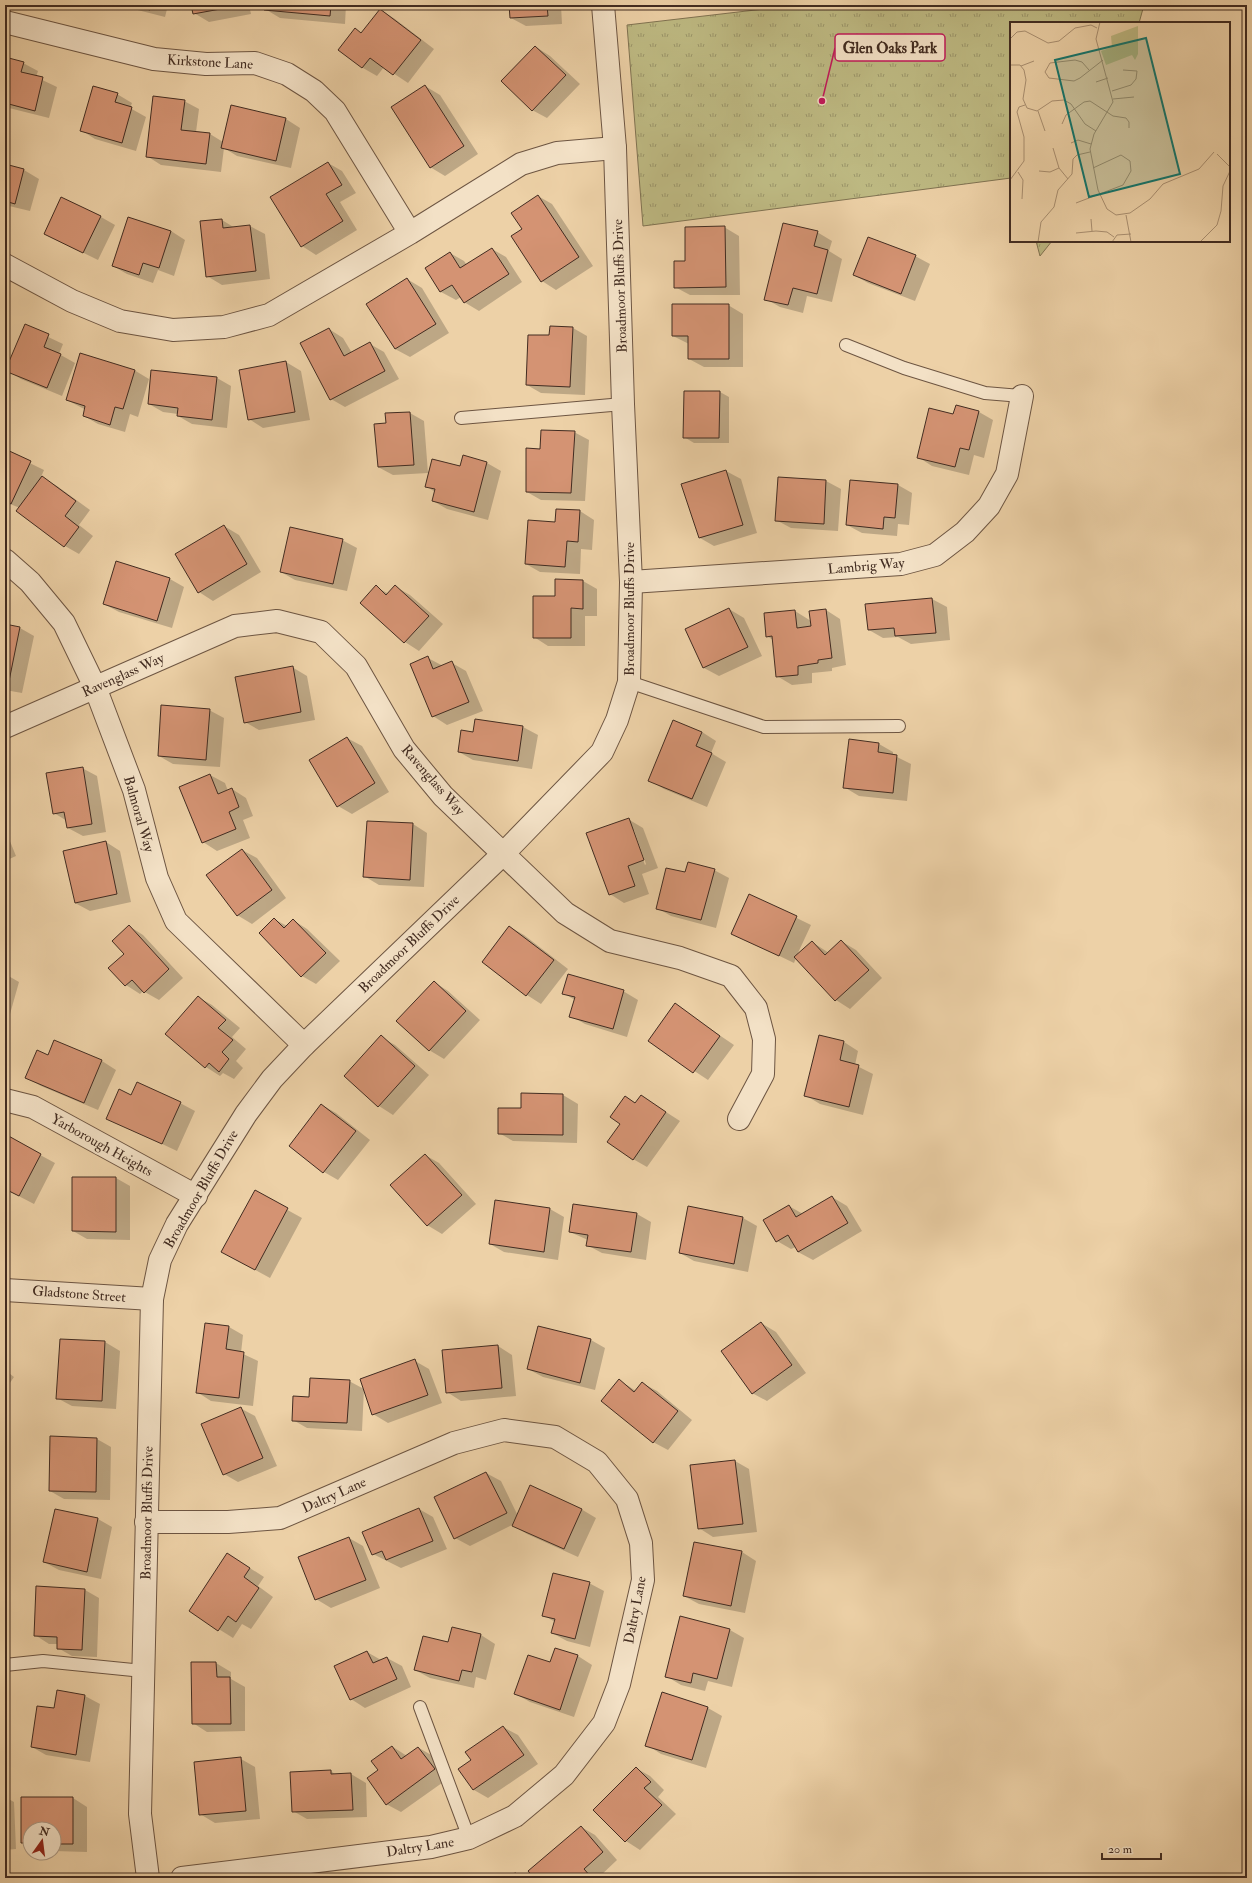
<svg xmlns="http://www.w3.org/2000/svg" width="1252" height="1883" font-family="'IM FELL Double Pica',serif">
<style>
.park{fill:url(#park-tufts);stroke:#807352}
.shadow{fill:#0003;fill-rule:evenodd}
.building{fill:#d49373;stroke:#422c21}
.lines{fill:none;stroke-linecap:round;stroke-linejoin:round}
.service-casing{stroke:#6d5542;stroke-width:14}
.minor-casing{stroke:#6d5542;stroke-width:24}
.tertiary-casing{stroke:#6d5542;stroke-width:24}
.service{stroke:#f3e1c6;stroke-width:12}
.minor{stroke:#f3e1c6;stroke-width:22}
.tertiary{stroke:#f3e1c6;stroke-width:22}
.labels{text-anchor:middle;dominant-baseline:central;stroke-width:4;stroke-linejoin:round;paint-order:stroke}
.street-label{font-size:14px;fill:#422c21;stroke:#f3e1c6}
.inset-road{fill:none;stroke:#a98f71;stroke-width:1}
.view{fill:#0f766e;fill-opacity:0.15;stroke:#0f766e;stroke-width:2}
.inset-edge{fill:none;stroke:#422c21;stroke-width:2}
.leader{fill:none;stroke:#c2185b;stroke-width:1.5}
.callout-dot{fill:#c2185b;stroke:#f3e1c6;stroke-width:1.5}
.callout{fill:#f3e1c6;stroke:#c2185b;stroke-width:1.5}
.callout-label{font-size:15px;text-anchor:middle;font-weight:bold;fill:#422c21}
</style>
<defs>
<pattern id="park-tufts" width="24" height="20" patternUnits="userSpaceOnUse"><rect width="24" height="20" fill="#beba83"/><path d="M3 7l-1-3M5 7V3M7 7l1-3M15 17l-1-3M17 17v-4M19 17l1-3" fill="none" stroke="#9c976b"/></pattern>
</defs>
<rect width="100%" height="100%" fill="#edd1a7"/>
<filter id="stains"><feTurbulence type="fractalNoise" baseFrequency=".005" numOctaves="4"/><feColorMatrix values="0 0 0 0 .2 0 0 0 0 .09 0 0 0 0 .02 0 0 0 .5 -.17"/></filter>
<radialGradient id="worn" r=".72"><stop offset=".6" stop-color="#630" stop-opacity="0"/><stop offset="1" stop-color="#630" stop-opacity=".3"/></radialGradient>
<path class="park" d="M781,5H1144L1139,23H1011V178L643,226L627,25L781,7Z
M1036,241H1052L1040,256Z"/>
<path class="shadow" d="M118,5H168L165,17Z
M193,5H249L251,14L209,22L194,13Z
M265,5H346L345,24L280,18L265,9Z
M510,5H561L562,24L526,26L511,18Z
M664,5H709L669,8Z
M381,10L395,19L434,49L408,83L384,67L377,76L363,68L340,50L355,30L362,34Z
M536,47L550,56L580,84L547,118L532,110Z
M5,58L23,63L38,71L36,77L57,87L49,118L5,107Z
M425,86L440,95L478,154L445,176L430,167Z
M117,94L132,103L130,108L146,117L136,151L95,139L81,130Z
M184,101L199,109L196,132L210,134L223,142L232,107L286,119L300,128L291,168L237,156L224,148L221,172L161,165L147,156Z
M328,163L342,171L356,193L340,202L357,230L316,255L302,246Z
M5,165L24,170L39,179L30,211L5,205Z
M538,196L552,204L593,266L556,290L542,281L523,229Z
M101,217L115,225L98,260L45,234Z
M128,218L171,231L185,240L174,276L158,270L153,283L127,274L113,266Z
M222,220L235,228L250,226L265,234L270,279L222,285L207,276Z
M724,227L739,236L740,295H690L675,287L686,262Z
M817,232L832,241L829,251L842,259L832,302L807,296L803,313L780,307L766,299Z
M492,249L506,257L522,282L479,311L464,302L461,297L456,300L441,292L426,268L450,253L464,261L467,265Z
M915,256L930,264L915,301L868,283L854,275Z
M407,279L422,288L449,333L410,357L395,349Z
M728,305L743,314V367H704L689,359V344L673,336Z
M5,320L8,321L5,327Z
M25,326L63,344L59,354L75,363L62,396L21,379L6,370Z
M573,328L587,336L585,395L541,393L527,385L550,336Z
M329,329L343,338L352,353L370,344L384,352L399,379L345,407L331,399Z
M286,362L301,371L310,420L263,428L249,419L240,370Z
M134,370L149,379L138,417L130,414L125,432L98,424L84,416L86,410L67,400Z
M217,378L231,386L227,428L192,424L178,416V414L163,412L149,404Z
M720,392L729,397V443H694L684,437Z
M979,412L993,420L984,458L974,455L969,475L932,466L918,457L954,415Z
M410,413L424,421L428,473L393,475L378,467L387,424Z
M574,432L589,440L585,501L541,500L527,492L541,450Z
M5,451L44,470L41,477L57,486L90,510L79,525L93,536L79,554L65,546L18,511L20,508L5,502Z
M487,463L501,471L488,520L447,509L433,501L435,492L426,486L461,467Z
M726,471L741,479L757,533L714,546L700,538L683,484Z
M779,478L826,481L841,489L838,531L791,528L776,520Z
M851,481L898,485L912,493L909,525L898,524L897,536L862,533L847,525Z
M580,511L594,520L592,550L581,549L580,574L540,572L526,564Z
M224,526L239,535L261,572L213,601L199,592Z
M342,540L357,548L347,591L295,580L281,572Z
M170,579L184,587L172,628L119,612L104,604Z
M583,581L597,589V616H585V646H548L534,637L556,597Z
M376,587L389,594L396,587L410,595L443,624L419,651L405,642L361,603Z
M932,599L947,607L950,640L911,644L898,637L883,638L869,630Z
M729,609L744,618L762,656L719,676L704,668L686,629Z
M826,610L840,619L846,665L832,668V671L812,673V683L792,685L777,676L773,640L767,636L795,611L811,621Z
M5,625L20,628L34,636L22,693L5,690Z
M428,658L443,666L452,663L466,671L483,711L447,725L433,716Z
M292,667L307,676L315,720L259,730L245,722Z
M209,710L224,718L220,767L173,764L159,756Z
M476,720L523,727L538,735L532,769L473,760L459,752L474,733Z
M702,732L716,741L711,753L726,762L707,807L664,789L649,780Z
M347,738L362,746L389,792L352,814L338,806Z
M879,744L893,752V755L911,764L907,801L859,796L844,787Z
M82,768L97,776L106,832L83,836L68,828L67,821L54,813Z
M210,775L225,783L228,791L232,789L246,798L253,816L243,820L250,838L217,851L203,842Z
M628,819L643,828L658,868L642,874L649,894L624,903L610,894ZM632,830H634L646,864L645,865Z
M413,824L427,833L424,887L379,885L364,876Z
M5,829L16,856L5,861Z
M106,842L120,851L131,902L90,911L75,903Z
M242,850L257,858L286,898L252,924L237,915Z
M714,870L729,878L716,928L671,916L657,908L686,874Z
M750,895L811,925L797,955L812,942L829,953L841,941L856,950L882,978L850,1009L836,1000L796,958L794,963L732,933Z
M274,919L287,926L293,920L307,929L340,961L316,984L302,976Z
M129,926L143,935L183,978L159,1000L143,991L140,994L126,985L110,968L126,954Z
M510,927L524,935L568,969L541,1004L527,995L483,962Z
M5,974L19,982L5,1032Z
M434,982L448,991L480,1020L444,1059L429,1050Z
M623,991L638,1000L627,1037L585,1024L571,1016L575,1000L563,993Z
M198,997L212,1005L240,1028L232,1037L246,1049L236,1061L243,1068L234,1079L223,1073L220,1076L206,1067L166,1034Z
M675,1005L734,1045L708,1080L649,1041Z
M820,1036L844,1042L858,1051L855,1065L873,1074L863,1115L820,1104L805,1095Z
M381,1037L395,1045L429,1075L393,1115L379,1106L345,1076Z
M55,1041L102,1061L116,1070L98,1110L41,1086L26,1077L48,1056Z
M522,1094L563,1095L578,1104L577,1143L513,1141L499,1133L522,1109Z
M132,1096L180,1103L195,1111L177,1151L107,1118Z
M641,1096L680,1121L647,1167L633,1159L621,1124L625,1097L636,1103Z
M322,1105L336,1113L370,1140L338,1180L324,1172L290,1146Z
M5,1136L55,1163L34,1204L5,1189Z
M425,1155L439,1163L476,1204L442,1234L427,1225Z
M116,1178L130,1186V1240L87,1239L73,1231Z
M255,1192L302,1218L270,1278L237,1260Z
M832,1197L847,1206L862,1231L813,1260L798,1252L796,1247L791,1249L777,1241L789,1206L803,1214Z
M550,1209L564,1217L558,1260L504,1252L490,1244Z
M637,1214L651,1222L646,1260L602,1253L587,1245L588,1240L570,1232Z
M743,1218L757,1226L748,1272L694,1261L680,1253Z
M761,1323L776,1332L806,1373L767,1401L752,1393Z
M229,1327L243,1335L241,1353L258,1361L253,1406L211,1401L197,1392Z
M539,1327L591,1340L605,1348L595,1390L543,1377L528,1369Z
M61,1340L105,1342L120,1351L116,1409L72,1406L57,1398Z
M498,1346L512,1355L516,1396L461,1401L447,1392Z
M415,1361L429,1369L442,1403L388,1423L373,1414Z
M5,1370L14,1377L5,1390Z
M619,1380L636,1391L642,1383L657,1391L692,1420L668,1450L653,1442Z
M349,1381L364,1389L362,1431L307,1428L293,1420L310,1398Z
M240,1408L255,1416L277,1466L238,1482L224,1474Z
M97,1439L111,1447L110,1500L64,1499L50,1491Z
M735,1461L749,1469L757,1532L713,1537L699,1528Z
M486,1473L501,1481L518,1516L581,1509L596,1518L578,1557L527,1534L512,1525L470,1546L455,1538Z
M419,1509L433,1517L447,1549L401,1568L373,1554Z
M55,1510L98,1519L112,1527L101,1579L59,1570L44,1562Z
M349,1538L363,1546L380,1588L331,1608L316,1599Z
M742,1552L756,1561L745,1613L699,1604L684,1596Z
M228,1554L264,1577L258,1586L273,1597L251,1629L242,1624L233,1638L190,1611Z
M589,1583L604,1591L590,1647L567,1641L552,1633L555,1622L543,1615Z
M85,1590L99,1598L97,1657L72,1656L58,1648V1644H49L35,1635Z
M452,1628L481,1635L495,1644L486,1680L476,1677L474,1688L430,1678L415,1670L449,1643Z
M730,1630L744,1638L732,1687L708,1681L705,1691L681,1685L666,1676Z
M556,1649L578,1656L592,1665L574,1717L530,1702L516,1694L551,1664Z
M367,1652L381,1660L387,1658L402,1666L411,1687L365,1708L351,1699Z
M192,1663H216L231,1672V1679L245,1687V1731L207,1732L193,1723Z
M58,1691L85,1696L100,1704L90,1762L46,1755L32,1747L55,1709Z
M662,1694L708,1708L722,1716L706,1768L661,1754L647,1745Z
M503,1727L518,1735L538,1764L488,1798L474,1790L460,1769L473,1761Z
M393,1747L407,1756L419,1748L433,1756L449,1778L401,1812L386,1804L379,1770Z
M241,1759L255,1767L260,1819L215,1823L200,1814Z
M636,1768L650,1776L664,1790L658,1797L676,1814L640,1850L626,1841L594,1810Z
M331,1771L336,1775L351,1774L366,1783L367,1817L307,1819L293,1811Z
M5,1797L14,1802L16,1849L5,1850Z
M22,1798H73L87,1807V1852L54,1851V1829H30V1847L22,1842Z
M581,1827L595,1835L617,1860L598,1878H535Z
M516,1874L524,1878H495Z"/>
<path class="building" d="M131,5H152L150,10Z
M191,5H237V6L193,14Z
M264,5H331L330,16L264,10Z
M509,5H547L548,16L510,18Z
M380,9L421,40L393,75L370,58L362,68L338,50L355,28L361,33Z
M535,46L566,75L532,111L501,81Z
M5,57L24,62L21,72L43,77L35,111L5,103Z
M425,85L464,146L430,168L391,107Z
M93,86L118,93L115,102L132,107L122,143L80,131Z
M153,96L185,100L181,130L210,133L206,164L146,157Z
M231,105L286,118L276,161L221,148Z
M328,162L342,185L326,194L343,221L301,247L270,197Z
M5,164L24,169L15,204L5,201Z
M538,195L579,257L541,282L511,236L522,229L511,213Z
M61,197L101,216L83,253L44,234Z
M128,217L171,231L159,268L143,263L139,275L112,266Z
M222,219L223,228L250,225L256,271L206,277L200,221Z
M783,223L818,231L814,246L828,250L817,294L793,288L788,305L764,300Z
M725,226L726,287L674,288V261H685V227Z
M868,237L916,255L901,294L853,275Z
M492,248L509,274L464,303L452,285L440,292L425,268L450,252L460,268Z
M407,278L436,324L395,349L366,304Z
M672,304H729V359H688V336H672Z
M25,324L49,334L44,347L61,354L47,388L5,371Z
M550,326L573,327L570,387L526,385L528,335H549Z
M329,328L344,356L370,342L385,371L330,400L300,343Z
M80,353L135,370L123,409L115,407L110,425L83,416L85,406L66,400Z
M286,361L295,412L248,420L239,370Z
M151,370L217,377L212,420L177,416L178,408L148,404Z
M684,391H720L719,438H683Z
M956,405L979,411L969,450L960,448L955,467L917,458L929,408L953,414Z
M410,412L414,465L378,467L374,424L386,423L385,413Z
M541,430L575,431L571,493L526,492V448L540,449Z
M5,449L31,461L11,504L5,501Z
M463,455L487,462L474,512L432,501L435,489L425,487L432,459L460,466Z
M726,470L743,525L699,538L681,484Z
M42,476L76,501L65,516L79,527L64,547L16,511Z
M778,477L826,480L824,524L775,521Z
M850,480L898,484L895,518L884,517L883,529L846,525Z
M556,509L580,510L578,542L567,541L565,567L525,564L528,520L555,522Z
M224,525L247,564L198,593L175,554Z
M290,527L343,539L333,584L280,572Z
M116,561L170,578L157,621L103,604Z
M555,579L583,580V609L571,608V638H533V596H555Z
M376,585L386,595L395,585L429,616L404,643L360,603Z
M932,598L936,633L895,636L894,628L868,630L865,604Z
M729,608L748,647L703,668L685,629Z
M826,609L832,658L818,660V663L798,666V675L776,677L772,636L766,637L764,613L795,610L797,628L811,626L809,611Z
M5,624L20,627L8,686L5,685Z
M428,656L433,669L452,661L469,702L432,717L410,664Z
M293,666L301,712L244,723L235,677Z
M161,705L210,709L206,760L158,756Z
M475,719L523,726L518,761L458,752L461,730L473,732Z
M673,720L702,732L696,746L712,753L692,799L648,781Z
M347,737L375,783L337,807L309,760Z
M849,739L879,743L878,752L897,755L893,793L843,788Z
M83,767L92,824L67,828L64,812L53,814L46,773Z
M210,774L218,794L232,788L239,807L229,812L236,829L202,843L179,787Z
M629,818L644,860L628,866L635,886L609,895L586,833Z
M367,821L413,823L410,880L363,877Z
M106,841L117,894L75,903L63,851Z
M242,849L272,890L237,916L206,875Z
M688,862L715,869L701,920L656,909L666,868L685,872Z
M749,894L797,916L779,956L731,934Z
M274,918L284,928L293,919L326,953L301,977L259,933Z
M129,925L169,969L144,993L132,980L125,986L108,968L124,954L112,941Z
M509,926L554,960L526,996L482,962Z
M841,940L869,970L835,1001L794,957L812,941L825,955Z
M568,974L624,990L613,1029L569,1017L575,997L562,994Z
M434,981L466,1011L429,1051L396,1021Z
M198,996L226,1020L218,1028L233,1040L222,1052L229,1059L219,1072L209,1063L205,1068L165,1034Z
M675,1003L720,1036L693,1073L648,1041Z
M381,1035L415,1066L378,1107L344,1076Z
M819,1035L844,1041L840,1060L859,1065L849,1107L804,1096Z
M54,1040L102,1060L84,1103L25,1078L37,1050L48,1055Z
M137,1082L181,1102L162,1144L106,1119L119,1089L131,1095Z
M521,1093L563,1094V1135L498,1134V1108H521Z
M641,1095L666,1112L633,1160L607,1142L620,1124L610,1117L625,1096L635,1103Z
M321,1104L356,1131L323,1173L289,1146Z
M5,1134L41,1154L19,1196L5,1189Z
M425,1154L462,1195L427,1226L390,1185Z
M72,1177H116V1232L72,1231Z
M255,1190L288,1208L255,1270L221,1252Z
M832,1196L848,1223L798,1252L788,1235L776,1242L763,1220L789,1205L796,1217Z
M495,1200L550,1208L544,1252L489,1244Z
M573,1204L637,1213L631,1252L586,1246L588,1235L569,1232Z
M688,1206L743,1217L734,1264L679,1253Z
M761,1322L792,1365L752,1394L721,1351Z
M205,1323L229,1326L226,1349L244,1352L239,1398L196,1393Z
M538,1326L591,1339L580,1383L527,1369Z
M60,1339L105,1341L102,1401L56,1399Z
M498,1345L502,1388L446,1393L442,1350Z
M415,1359L428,1395L372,1415L360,1379Z
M310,1378L350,1380L347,1423L292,1421L293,1396L309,1397Z
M619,1379L634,1392L642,1382L678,1411L653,1443L601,1401Z
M241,1407L263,1458L223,1475L201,1424Z
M50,1436L97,1438L96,1492L49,1491Z
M735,1460L743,1524L698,1529L690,1465Z
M486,1472L507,1513L454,1539L434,1497Z
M530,1485L582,1509L564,1549L512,1526Z
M419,1508L433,1541L386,1560L382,1551L372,1555L362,1532Z
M55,1509L98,1518L87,1572L43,1562Z
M349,1537L366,1580L315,1600L298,1557Z
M694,1542L742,1551L731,1606L683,1596Z
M227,1553L250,1568L244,1577L259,1588L236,1622L228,1616L218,1631L189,1611Z
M553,1573L590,1582L575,1639L551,1633L555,1619L542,1616Z
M36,1586L85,1589L82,1650L57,1649V1637L34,1636Z
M680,1616L730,1629L717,1679L693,1673L691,1683L665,1677Z
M452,1627L481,1634L472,1672L462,1670L459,1681L414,1670L423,1636L448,1642Z
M555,1648L578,1655L560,1710L514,1694L528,1655L550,1662Z
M367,1651L373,1663L387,1657L397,1679L350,1700L334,1666Z
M191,1662H216L217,1677H230L231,1724H192Z
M57,1690L85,1695L76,1755L31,1747L37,1706L54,1708Z
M662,1692L708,1707L692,1760L645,1746Z
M503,1726L524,1755L473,1790L458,1769L471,1760L465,1752Z
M392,1746L401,1759L418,1747L435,1769L386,1805L367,1778L378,1770L371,1761Z
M241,1757L246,1811L199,1815L194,1762Z
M636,1767L651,1782L644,1788L662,1805L625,1842L593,1810Z
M331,1770V1774L351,1773L353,1810L292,1812L290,1772Z
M21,1797H73V1844H54V1829H30V1843H21Z
M581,1826L603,1852L584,1869L592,1878H534L528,1871Z
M516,1873L518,1878H490Z"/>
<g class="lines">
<g class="service-casing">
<path id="service" d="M846,345L904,368L985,393L1022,396
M461,418L623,404
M629,682L764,727L899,726
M5,1665L43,1661L143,1671
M420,1707L469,1838"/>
</g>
<g class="minor-casing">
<path id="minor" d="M5,22L154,59L206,64L255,63L287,74L314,91L335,111L410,233
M5,265L72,301L120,321L173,330L224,327L269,315L410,233L521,164L557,153L615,148
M5,560L30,582L64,623L95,687L134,790L157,878L176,921L304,1045
M631,582L901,564L935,555L965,532L989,506L1007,474L1022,396
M5,727L235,626L277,621L321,632L356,666L404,749L443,796L565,913L610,941L680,958L731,976L756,1008L764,1039L763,1074L739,1119
M5,1100L33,1107L196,1196
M5,1290L152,1299
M146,1522H228L280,1518L454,1443L504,1430L555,1437L597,1462L627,1499L641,1543L643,1580L619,1684L604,1723L564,1775L515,1816L469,1838L431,1847L182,1878"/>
</g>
<g class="tertiary-casing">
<path id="tertiary" d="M148,1878L140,1814L152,1299L160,1260L177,1224L246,1114L272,1079L304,1045L503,854L602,752L617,720L629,682L631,582L623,404L615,148L603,5"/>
</g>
<use href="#service" class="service"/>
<use href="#minor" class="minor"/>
<use href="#tertiary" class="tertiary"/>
</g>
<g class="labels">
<g class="street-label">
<text transform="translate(210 62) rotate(3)">Kirkstone Lane</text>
<text transform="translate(620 286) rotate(-92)">Broadmoor Bluffs Drive</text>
<text transform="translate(866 566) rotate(-5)">Lambrig Way</text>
<text transform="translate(629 609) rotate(-90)">Broadmoor Bluffs Drive</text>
<text transform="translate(123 675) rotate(-24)">Ravenglass Way</text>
<text transform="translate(433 780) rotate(49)">Ravenglass Way</text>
<text transform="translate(139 814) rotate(74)">Balmoral Way</text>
<text transform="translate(409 944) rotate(-44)">Broadmoor Bluffs Drive</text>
<text transform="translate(102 1145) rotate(29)">Yarborough Heights</text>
<text transform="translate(201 1189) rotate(-60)">Broadmoor Bluffs Drive</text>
<text transform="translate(79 1294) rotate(4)">Gladstone Street</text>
<text transform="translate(334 1495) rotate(-24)">Daltry Lane</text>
<text transform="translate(147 1513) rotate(-89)">Broadmoor Bluffs Drive</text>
<text transform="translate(635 1610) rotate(-79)">Daltry Lane</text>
<text transform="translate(420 1847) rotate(-9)">Daltry Lane</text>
</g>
</g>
<g transform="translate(1010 22)">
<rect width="220" height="220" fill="#edd1a7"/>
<path d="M128,4V32L125,38L122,33L96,43L91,29L102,25L101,14Z" fill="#beba83"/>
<path class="inset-road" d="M90,0L86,17L103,80L84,112L80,127L88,168L97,187L106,193L120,191L140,177L153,162L189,147L204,130M0,17L7,10L15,9L38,21L49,19L65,6L81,3L87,6M0,43H10L14,48L16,58L13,77L17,86L27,89L42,79L54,78L61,82L75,102L86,109M11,44L24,39M79,48L72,40L65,38L40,41L35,50L39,56L64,59L70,56L93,38M86,60L98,56M102,69L121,63L126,57L127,49L113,48M103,77L124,75M28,89L35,109M52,102L56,93L74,80L80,79L103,94L116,96L119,100V106M61,121L68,118L81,122M43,126L49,146L58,157M207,132L220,145M29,149L40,150L49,146M8,150L13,158L12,177M0,158L14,139V115L7,90L9,85L15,83M66,181L113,163L121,149L120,139L111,133L83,146M116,193L121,220M81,197L82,209M66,211L86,209L97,210L104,215M28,220L31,200L44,185L48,168L62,152L63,137L67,133L80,130M102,220L107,213L121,212M190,220L207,203L211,189L213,164L220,149"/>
<path class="view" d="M136,16L170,152L79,175L45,38Z"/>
<rect width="220" height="220" class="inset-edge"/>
</g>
<path class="leader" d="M822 101L835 48"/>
<circle class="callout-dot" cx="822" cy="101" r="4"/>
<rect class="callout" x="835" y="34" width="110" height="27" rx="4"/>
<g class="callout-label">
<text x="890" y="53">Glen Oaks Park</text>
</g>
<rect width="1252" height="1883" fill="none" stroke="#edd1a7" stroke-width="20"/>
<rect x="6" y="6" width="1240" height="1871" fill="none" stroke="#422c21" stroke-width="2"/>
<rect x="10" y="10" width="1232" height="1863" fill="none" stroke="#422c21"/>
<g transform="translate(42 1841) rotate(14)"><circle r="19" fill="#f3e1c6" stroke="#ac9984"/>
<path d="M0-3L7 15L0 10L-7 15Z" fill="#8f2418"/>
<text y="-6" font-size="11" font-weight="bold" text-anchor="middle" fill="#422c21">N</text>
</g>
<path d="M1102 1853v6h59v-6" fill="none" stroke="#422c21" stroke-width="2"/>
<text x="1108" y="1853" font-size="12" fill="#422c21" stroke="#f3e1c6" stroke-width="3" paint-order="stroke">20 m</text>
<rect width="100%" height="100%" filter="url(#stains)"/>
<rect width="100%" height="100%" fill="url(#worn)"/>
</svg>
